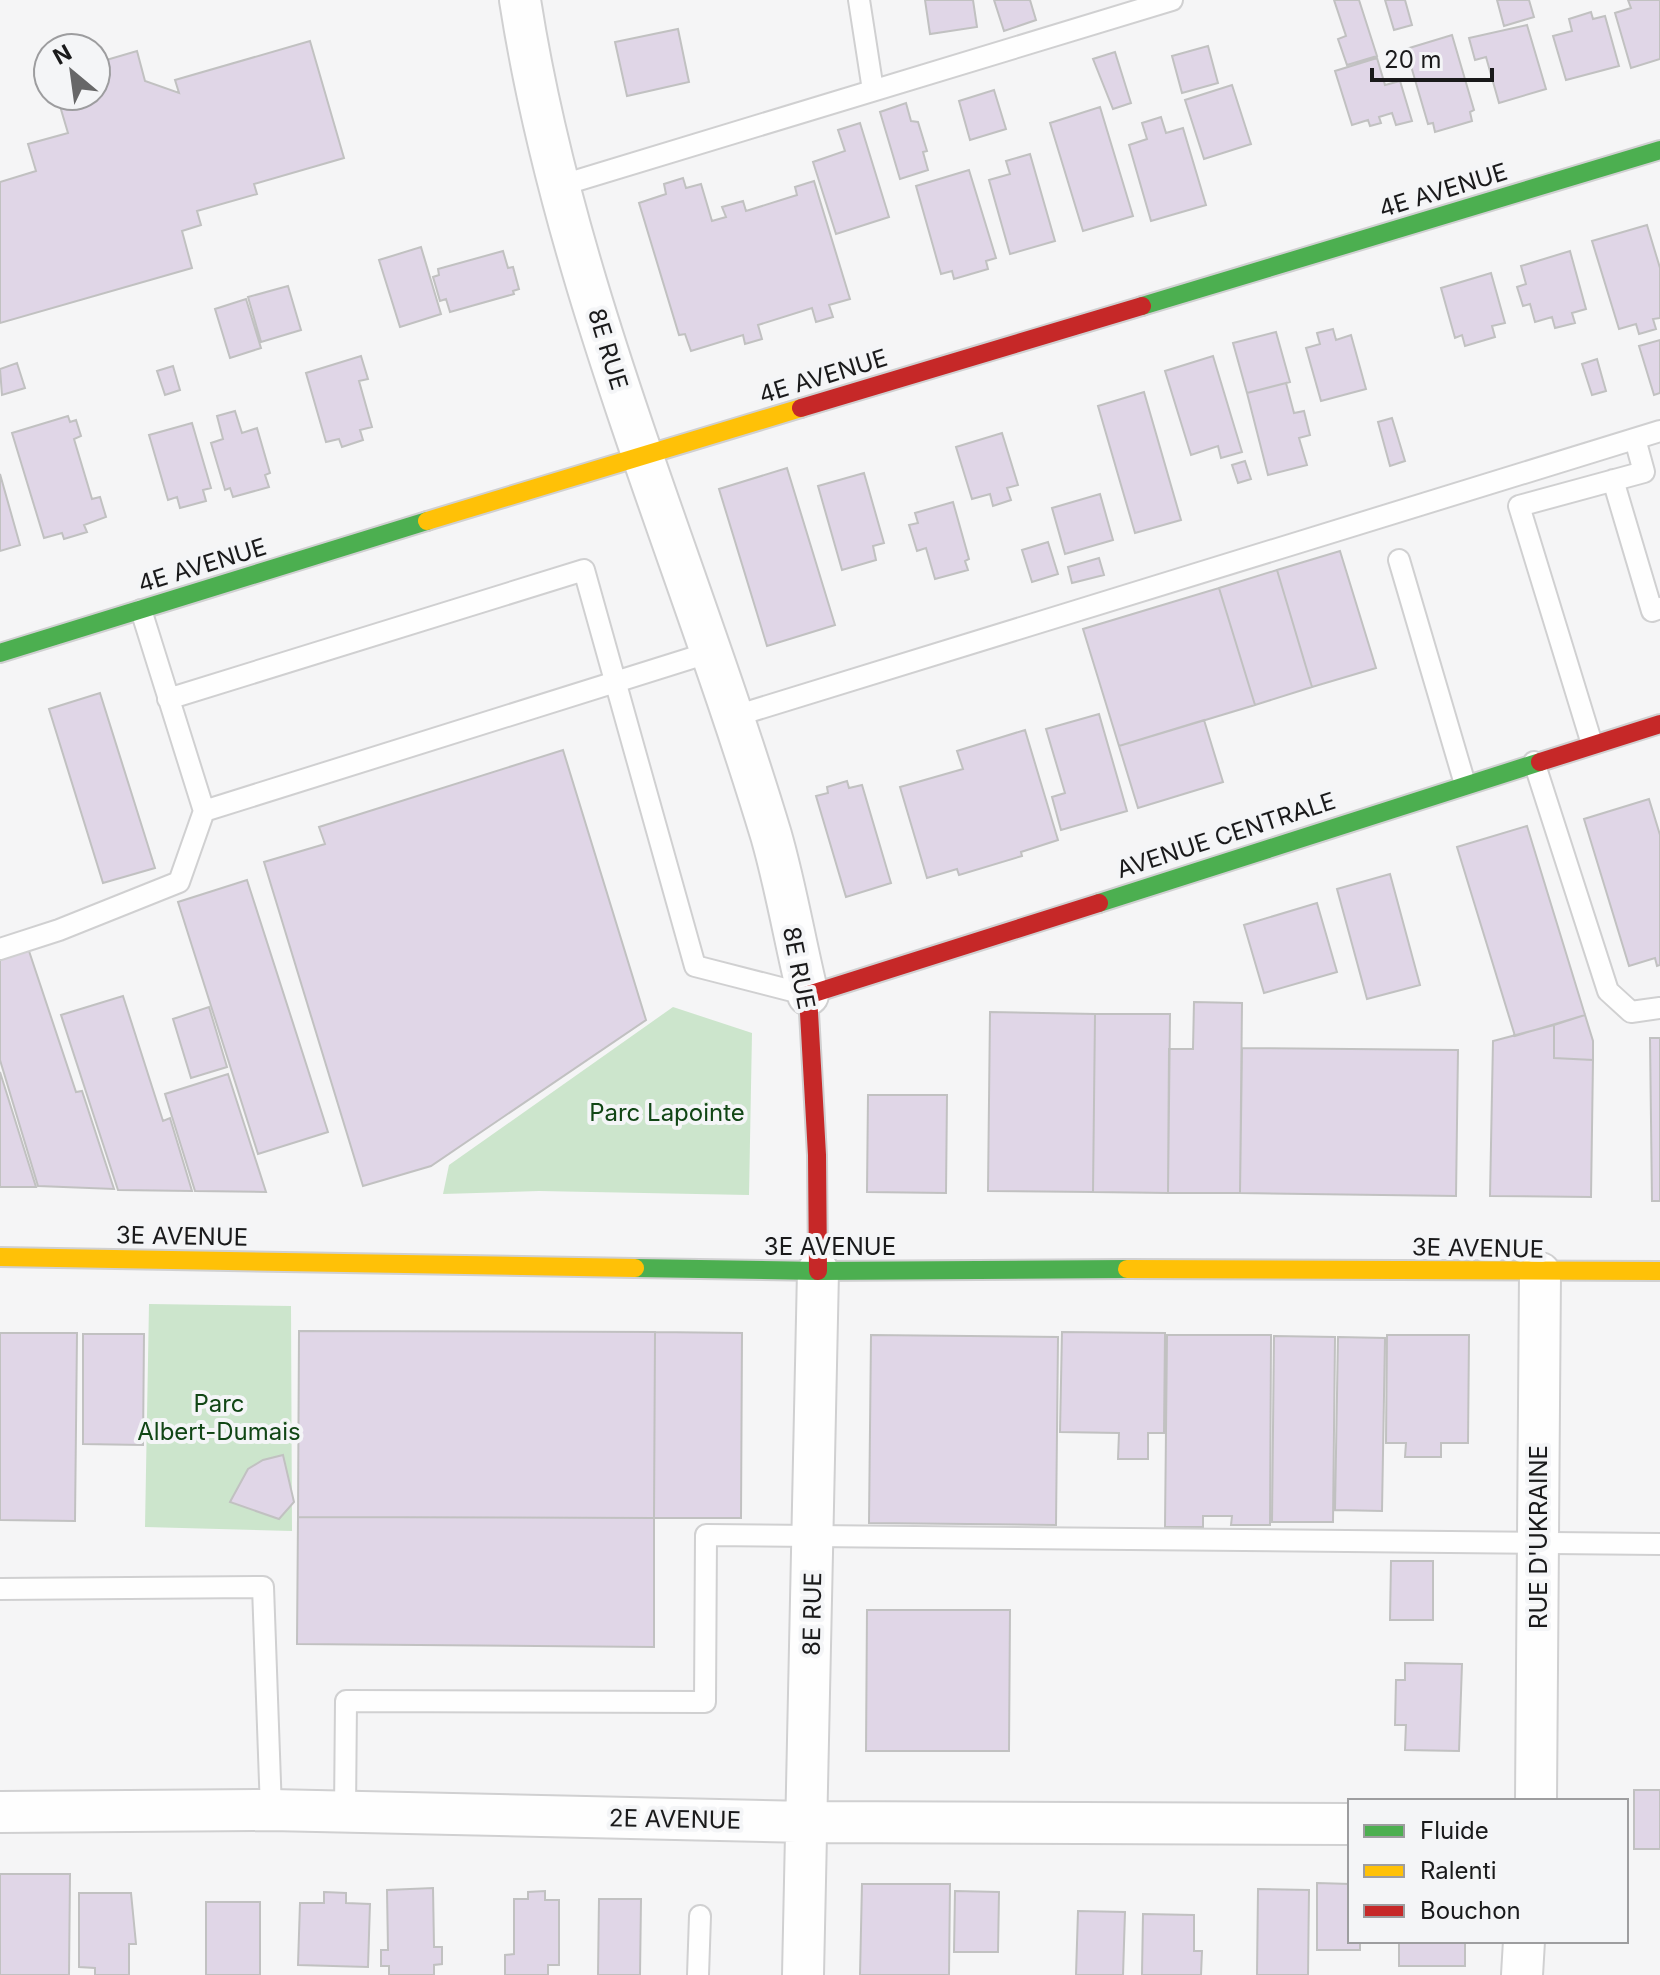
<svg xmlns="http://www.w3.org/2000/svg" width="1660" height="1975" font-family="Inter,sans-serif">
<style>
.green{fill:#cce5cc}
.building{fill:#e0d6e7;stroke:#c1c1c1;stroke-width:2}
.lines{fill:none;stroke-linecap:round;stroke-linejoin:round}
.lane-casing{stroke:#d0d0d1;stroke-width:24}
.street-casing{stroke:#d0d0d1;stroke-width:44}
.fast-casing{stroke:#d0d0d1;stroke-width:22}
.slow-casing{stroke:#d0d0d1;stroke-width:22}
.jam-casing{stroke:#d0d0d1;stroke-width:22}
.lane{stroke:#fefefe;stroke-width:20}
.street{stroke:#fefefe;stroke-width:40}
.fast{stroke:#4caf50;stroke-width:18}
.slow{stroke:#ffc107;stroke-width:18}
.jam{stroke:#c62828;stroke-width:18}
.labels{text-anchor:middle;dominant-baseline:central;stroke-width:8;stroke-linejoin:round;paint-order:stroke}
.street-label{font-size:24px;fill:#1a1a1b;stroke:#f4f5f7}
.park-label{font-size:24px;fill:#114615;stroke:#f4f5f7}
</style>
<rect width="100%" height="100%" fill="#f5f5f6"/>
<path class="green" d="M673,1007L752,1033L749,1195L539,1191L443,1194L449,1165Z
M149,1304L291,1306L292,1531L145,1527Z"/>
<path class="building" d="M925,0H973L977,27L930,34Z
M994,0H1030L1036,20L1004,31Z
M1334,0H1359L1377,56L1347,65L1338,39L1346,36Z
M1385,0H1405L1412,25L1394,30Z
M1497,0H1529L1534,17L1504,26Z
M1628,0H1660V59L1631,68L1615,13L1631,8Z
M1591,12L1593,19L1605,16L1619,66L1566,80L1553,36L1572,31L1569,19Z
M1527,25L1546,89L1499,103L1486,57L1475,60L1469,38Z
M678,29L689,82L627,96L615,42Z
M1452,35L1474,110L1470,112L1472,121L1435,132L1433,123L1428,124L1406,49Z
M310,41L344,158L254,184L257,194L197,211L201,225L182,231L192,268L0,323V182L36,171L28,144L68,133L57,96H96V63L137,51L145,81L179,93L175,80Z
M1208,46L1218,83L1182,93L1172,56Z
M1115,52L1131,103L1113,109L1093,59Z
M1377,58L1385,85L1400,81L1412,121L1396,125L1392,113L1379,117L1381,123L1370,126L1368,120L1352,125L1335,71Z
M1232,85L1251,144L1204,159L1185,100Z
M994,90L1006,129L970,140L959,101Z
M906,103L911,121L918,122L927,151L923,152L928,170L900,179L880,112Z
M1100,107L1133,216L1083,231L1050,123Z
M1161,117L1166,133L1183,128L1206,205L1151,221L1129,145L1147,139L1142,123Z
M860,123L889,217L836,234L813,162L845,151L838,130Z
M1030,154L1055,241L1010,254L989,180L1010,174L1006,161Z
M969,170L996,258L986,261L988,269L954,279L952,271L941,274L916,186Z
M683,178L686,188L701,184L712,221L726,217L722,207L743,201L746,211L797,195L795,187L814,181L850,299L829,305L833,317L816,322L812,308L758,325L762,339L745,344L743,335L691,351L685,334L679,335L639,203L666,194L664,184Z
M1647,225L1660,268V318L1653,319L1656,329L1639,334L1636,324L1619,329L1592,241Z
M421,247L441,314L400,327L379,260Z
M503,251L508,268L513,267L519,289L513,291L514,294L450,312L446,299L440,301L433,277L439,275L438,269Z
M1570,251L1586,309L1572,313L1575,323L1555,328L1552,317L1535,322L1530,304L1523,306L1517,287L1526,284L1521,266Z
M1491,273L1505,323L1492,326L1495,337L1465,346L1462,335L1455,338L1441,288Z
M288,286L301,330L261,342L248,297Z
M246,299L261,348L230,358L215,309Z
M1333,329L1336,340L1351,335L1366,389L1321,401L1306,348L1320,344L1317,333Z
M1276,332L1290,382L1247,393L1233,343Z
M1660,340V393L1654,395L1639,346Z
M361,356L368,379L359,381L372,427L360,430L363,440L342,447L339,439L326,442L306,373Z
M1213,356L1242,452L1221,458L1218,446L1191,455L1165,371Z
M1597,359L1606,391L1592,395L1582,364Z
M17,363L25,388L2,395L0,369Z
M173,366L180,390L165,395L157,371Z
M1286,383L1294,413L1304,411L1310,435L1299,438L1307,465L1268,475L1247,393Z
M1144,392L1181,520L1135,533L1098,406Z
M235,411L242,433L257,428L270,473L265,475L269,487L233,497L230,488L225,490L211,443L223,439L217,416Z
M68,416L70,422L76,420L81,436L74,439L92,499L100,497L106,517L84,525L87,532L64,539L62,533L44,538L12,433Z
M1392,418L1405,461L1390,466L1378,422Z
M192,423L211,488L203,490L206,501L180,508L177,497L168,500L149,435Z
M1002,433L1018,485L1007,488L1011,500L993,506L990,494L972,499L956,447Z
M1245,461L1251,479L1238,483L1232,465Z
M787,468L835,625L767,646L719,489Z
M864,473L884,543L873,546L876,560L842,570L818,486Z
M0,474L20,545L0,551Z
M1100,494L1113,540L1065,554L1052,508Z
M953,502L969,559L965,561L968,570L935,579L926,548L917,551L909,525L918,523L915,513Z
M1048,542L1058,574L1032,582L1022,550Z
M1340,551L1376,668L1312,687L1277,570Z
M1099,558L1104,575L1072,583L1068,567Z
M1277,570L1312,687L1255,705L1219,588Z
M1219,588L1255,705L1119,746L1083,629Z
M100,693L155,868L103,883L49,709Z
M1099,714L1127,811L1061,830L1052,797L1065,793L1046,729Z
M1204,720L1223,782L1138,808L1119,746Z
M1025,730L1058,840L1021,852L1022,856L959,875L957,869L927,878L900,787L963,769L957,751Z
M563,750L646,1020L431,1166L363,1186L264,862L325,844L319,827Z
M847,781L849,788L862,785L891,883L846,897L816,796L828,793L827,787Z
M1649,799L1660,835V965L1657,966L1655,958L1629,966L1584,819Z
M1527,826L1585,1015L1515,1036L1457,847Z
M1390,874L1420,985L1367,999L1337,889Z
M247,880L328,1132L258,1154L178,902Z
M1317,903L1337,972L1264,993L1244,925Z
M27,945L76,1092L82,1091L114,1189L38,1186L0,1060V954Z
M123,996L163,1121L170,1118L192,1191L118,1190L61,1015Z
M1194,1002L1242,1003L1240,1193H1168L1169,1049H1193Z
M209,1007L227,1067L191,1078L173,1019Z
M990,1012L1095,1014L1093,1192L988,1191Z
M1095,1014H1170L1168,1193L1093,1192Z
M1585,1015L1593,1041V1060L1554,1058V1025Z
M1554,1025V1058L1593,1060L1591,1197L1490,1196L1493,1041Z
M1650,1038H1660V1201H1652Z
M1242,1048L1458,1050L1456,1196L1240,1193Z
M0,1072L36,1187H0Z
M228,1074L266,1192L195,1191L165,1094Z
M868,1095H947L946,1193L867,1192Z
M299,1331L655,1332L654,1518L298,1517Z
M655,1332L742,1333L741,1518H654Z
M1062,1332L1165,1333L1164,1433H1148V1459H1118L1119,1433L1060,1432Z
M0,1333H77L75,1521L0,1520Z
M83,1334H144L143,1445L83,1444Z
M871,1335L1058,1337L1056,1525L869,1523Z
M1167,1335H1271L1270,1525H1231L1232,1516H1203V1527H1165Z
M1387,1335H1469L1468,1443H1441V1457H1405L1406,1443H1386Z
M1274,1336L1335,1337L1333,1522H1272Z
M1338,1337L1385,1338L1382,1511L1335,1510Z
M283,1455L294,1502L279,1519L230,1502L248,1469L263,1460Z
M298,1517L654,1518V1647L297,1644Z
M1391,1561H1433V1620H1390Z
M867,1610H1010L1009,1751H866Z
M1405,1663L1462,1664L1459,1751L1405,1750L1406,1725H1395L1396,1680H1405Z
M1634,1790H1660V1849H1634Z
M0,1874H70L69,1975H0Z
M1317,1883L1350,1884V1941H1360V1950H1317Z
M862,1884H950L949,1975H860Z
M433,1888L434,1947H442V1964L434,1965V1975H389V1966H381V1950H388L387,1890Z
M1258,1889L1309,1890L1308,1975H1257Z
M545,1891V1900H559V1965H548V1975H505V1955L514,1954V1899H528V1892Z
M955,1891L999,1892L998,1952H954Z
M324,1892L346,1893V1903L370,1904L368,1967L298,1965L300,1903H324Z
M79,1893H131L136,1944H129V1975H95V1968L79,1967Z
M599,1899H641L640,1975H598Z
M206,1902H260V1975H206Z
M1078,1911L1125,1912L1123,1975H1076Z
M1143,1914L1194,1915V1951H1202L1201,1975H1142Z
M1399,1941H1465V1966H1399Z"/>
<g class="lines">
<g class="lane-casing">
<path id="lane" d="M859,0L873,90
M559,186L1172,0
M1613,480L1652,611L1660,608
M1399,560L1465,784
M141,610L204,811L711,652
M168,699L584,570L695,966L808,995
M732,717L1660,431
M1592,744L1519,506L1644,472L1635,439
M1534,762L1608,991L1631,1012L1660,1008
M0,949L59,930L179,882L204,811
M0,1589L263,1587L271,1810
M345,1812L346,1701L705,1702L706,1535L1660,1544
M698,1975L700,1916"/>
</g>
<g class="street-casing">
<path id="street" d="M520,0C565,289 687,557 771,835C786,887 795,942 808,995
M1536,1801L1540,1273
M0,1812L271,1810L808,1822L1350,1824
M803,1975L818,1271
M1522,1975L1524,1941"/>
</g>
<g class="fast-casing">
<path id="fast" d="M1142,306L1660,150
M0,653L427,521
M1099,903L1540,762
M635,1268L818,1271L1127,1269"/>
</g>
<g class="slow-casing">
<path id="slow" d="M427,521L801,408
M0,1257L635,1268
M1127,1269L1660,1271"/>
</g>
<g class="jam-casing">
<path id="jam" d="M801,408L1142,306
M1540,762L1660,724
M818,1271L817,1155L808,995L1099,903"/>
</g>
<use href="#lane" class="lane"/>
<use href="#street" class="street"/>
<use href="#fast" class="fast"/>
<use href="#slow" class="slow"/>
<use href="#jam" class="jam"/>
</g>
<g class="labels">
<g class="street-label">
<text transform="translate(1443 190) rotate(-17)">4E AVENUE</text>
<text transform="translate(608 349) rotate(73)">8E RUE</text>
<text transform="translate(823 376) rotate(-17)">4E AVENUE</text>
<text transform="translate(202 565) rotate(-17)">4E AVENUE</text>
<text transform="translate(1226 835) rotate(-18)">AVENUE CENTRALE</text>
<text transform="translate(799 968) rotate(79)">8E RUE</text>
<text transform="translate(182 1236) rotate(1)">3E AVENUE</text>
<text x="830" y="1246">3E AVENUE</text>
<text transform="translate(1478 1248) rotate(1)">3E AVENUE</text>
<text transform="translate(1538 1537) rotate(-90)">RUE D'UKRAINE</text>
<text transform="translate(812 1614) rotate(-89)">8E RUE</text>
<text transform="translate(675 1819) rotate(1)">2E AVENUE</text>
</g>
<g class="park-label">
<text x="667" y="1112">Parc Lapointe</text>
<text x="219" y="1403">Parc<tspan x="219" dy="28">Albert-Dumais</tspan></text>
</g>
</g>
<rect x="1348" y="1799" width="280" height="144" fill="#f4f5f7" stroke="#9d9d9f" stroke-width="2"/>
<rect x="1364" y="1825" width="40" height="12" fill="#4caf50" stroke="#9d9d9f" stroke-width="2"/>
<text x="1420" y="1839" font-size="24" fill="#1a1a1b">Fluide</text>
<rect x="1364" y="1865" width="40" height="12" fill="#ffc107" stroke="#9d9d9f" stroke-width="2"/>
<text x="1420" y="1879" font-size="24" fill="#1a1a1b">Ralenti</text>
<rect x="1364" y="1905" width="40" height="12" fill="#c62828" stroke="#9d9d9f" stroke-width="2"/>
<text x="1420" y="1919" font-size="24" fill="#1a1a1b">Bouchon</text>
<g transform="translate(72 72) rotate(331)"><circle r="38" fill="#f4f5f7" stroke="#9d9d9f" stroke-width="2"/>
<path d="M0-6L14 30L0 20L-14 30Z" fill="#676768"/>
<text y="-12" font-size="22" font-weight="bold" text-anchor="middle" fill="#1a1a1b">N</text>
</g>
<path d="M1372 68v12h120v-12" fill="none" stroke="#1a1a1b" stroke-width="4"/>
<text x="1384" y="68" font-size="24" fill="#1a1a1b" stroke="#f4f5f7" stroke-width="6" paint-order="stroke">20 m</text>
</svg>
